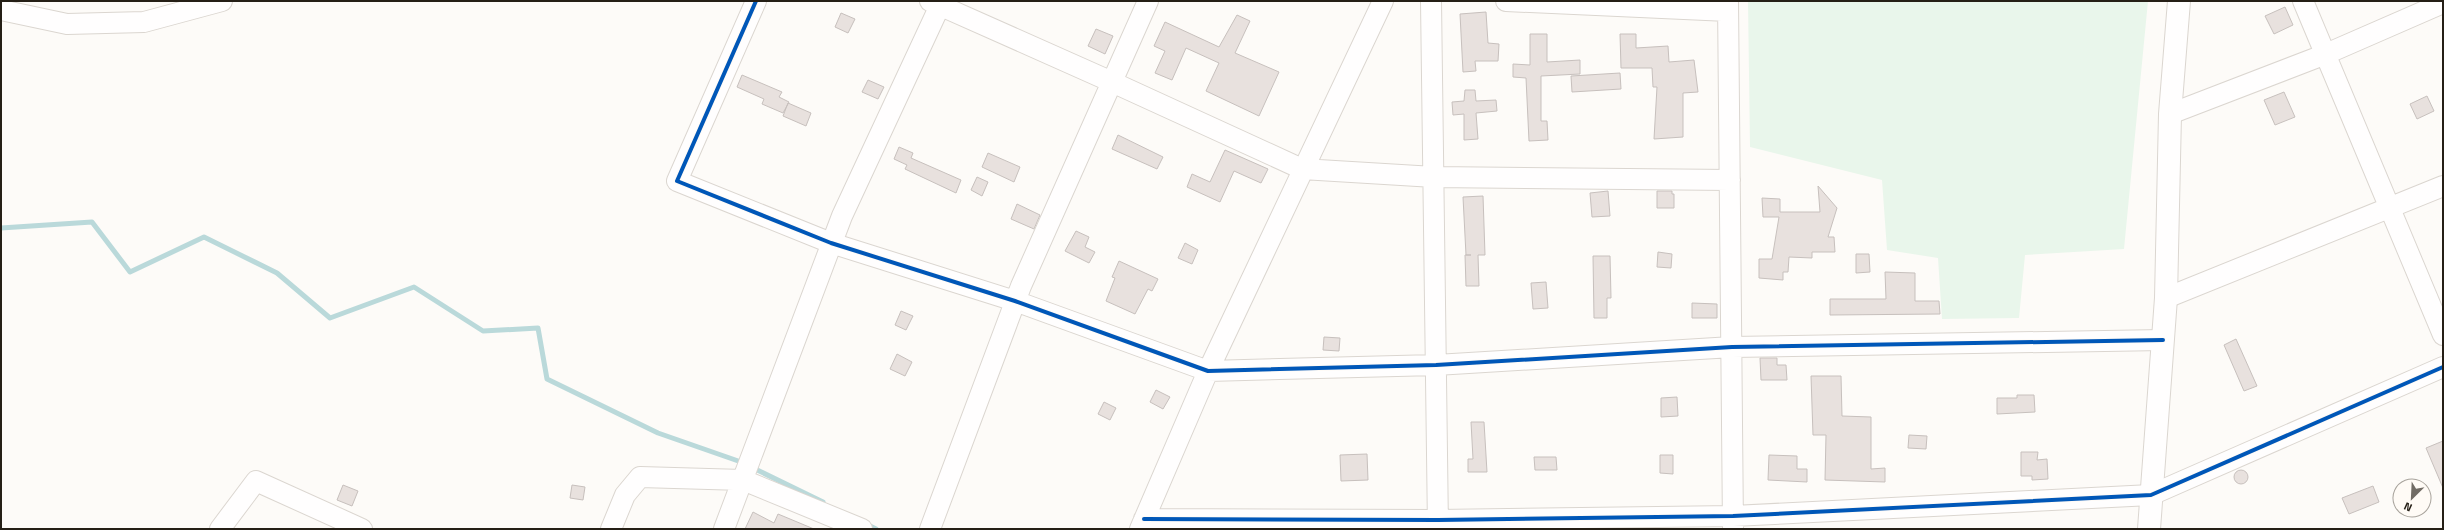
<svg xmlns="http://www.w3.org/2000/svg" width="2444" height="530" font-family="'Titillium Web',sans-serif">
<style>
.green{fill:#e9f6eb}
.lines{fill:none;stroke-linecap:round;stroke-linejoin:round}
.stream{stroke:#bad9da;stroke-width:5}
.building{fill:#e8e1de;stroke:#c7c0bd}
.street-casing{stroke:#dbd6d0;stroke-width:22}
.secondary-casing{stroke:#dbd6d0;stroke-width:24}
.street{stroke:#fffefe;stroke-width:20}
.secondary{stroke:#fffefe;stroke-width:22}
.cycleway-casing{stroke:#fffbf6;stroke-width:6}
.cycleway{stroke:#0057b8;stroke-width:4}
</style>
<rect width="100%" height="100%" fill="#fdfbf8"/>
<path class="green" d="M1748,1H2148L2124,249L2025,255L2019,318L1942,319L1938,258L1887,250L1882,180L1750,147Z"/>
<g class="lines">
<path class="stream" d="M1,228L92,222L130,272L204,237L277,273L330,318L414,287L483,331L538,328L547,379L658,433L744,463
M751,467L823,502
M866,524L876,529"/>
</g>
<path class="building" d="M2285,7L2293,25L2274,34L2265,16Z
M1486,12L1488,43L1499,44L1498,61H1475L1476,71L1463,72L1460,14Z
M841,13L855,19L848,33L835,27Z
M1237,15L1250,21L1235,53L1279,72L1259,116L1206,91L1219,63L1186,48L1172,80L1155,73L1165,51L1154,46L1165,22L1219,47Z
M1096,29L1113,36L1105,54L1088,46Z
M1530,34H1547V62L1580,60V74L1541,76V121H1547L1548,140L1529,141L1526,78L1513,77V64L1530,65Z
M1620,34H1636V48L1668,46L1669,62L1694,60L1698,92L1683,93V137L1654,139L1657,87H1653L1652,68H1621Z
M1620,73L1621,89L1572,92L1571,76Z
M742,75L782,92L779,97L789,102L783,113L762,104L764,99L737,87Z
M868,80L884,87L878,99L862,92Z
M1465,90H1475L1476,101L1496,100L1497,111L1476,113L1478,139L1464,140V114L1453,115L1452,102L1464,101Z
M2284,92L2295,117L2275,125L2264,100Z
M2427,96L2434,111L2417,119L2410,104Z
M788,103L811,113L806,126L783,116Z
M1118,135L1163,157L1157,169L1112,149Z
M899,147L913,153L911,158L961,180L956,193L905,169L907,165L894,159Z
M1225,150L1268,169L1261,183L1234,171L1220,202L1187,187L1192,174L1210,182Z
M988,153L1020,167L1014,182L982,167Z
M977,177L988,182L982,196L971,190Z
M1818,186L1837,208L1828,237H1834L1835,252H1812V258L1789,257L1788,272H1783V280L1759,278V259H1772L1779,217H1763L1762,198L1780,199V212H1820Z
M1608,191L1610,216L1592,217L1590,193Z
M1657,191H1672V194H1674V208H1657Z
M1483,196L1485,255H1478L1479,286H1466L1465,255H1471H1466L1463,197Z
M1017,204L1040,215L1034,229L1011,219Z
M1076,231L1089,237L1085,247L1095,252L1089,263L1065,251Z
M1185,243L1198,250L1192,264L1178,258Z
M1658,252L1672,254L1671,268L1657,267Z
M1856,254H1869L1870,272L1856,273Z
M1593,256H1610L1611,298H1607V318H1594Z
M1119,261L1158,279L1152,291L1148,289L1135,314L1106,301L1115,278L1112,277Z
M1885,272L1915,273V301H1939L1940,314L1830,315V299H1886Z
M1546,282L1548,308L1533,309L1531,283Z
M1692,303L1717,304V318H1692Z
M901,311L913,316L906,330L895,325Z
M1324,337L1340,338L1339,351L1323,350Z
M2236,339L2257,386L2244,391L2224,345Z
M897,354L912,362L905,376L890,369Z
M1760,358H1777V365H1786L1787,380H1761Z
M1811,376H1841L1842,416L1871,417V469L1885,468V482L1825,480L1826,435H1813Z
M1156,390L1170,397L1163,409L1150,402Z
M2017,395H2034L2035,412L1997,414V398H2017Z
M1677,397L1678,416L1661,417V398Z
M1104,402L1116,408L1110,420L1098,414Z
M1471,422H1484L1487,472H1468V459H1473Z
M1909,435L1927,436L1926,449L1908,448Z
M2443,441V488L2426,448Z
M2021,452H2038L2037,460L2047,459L2048,479L2032,480V476H2021Z
M1367,454L1368,480L1341,481L1340,455Z
M1660,455H1673V474L1660,473Z
M1769,455L1797,456V469H1807V482L1768,480Z
M1534,457H1556L1557,470H1535Z
M2234 477a7 7 0 1 1 14 0a7 7 0 1 1-14 0Z
M343,485L358,491L352,506L337,500Z
M572,485L585,487L583,500L570,498Z
M2373,486L2379,502L2349,514L2342,498Z
M753,512L774,523L778,514L814,529H745Z"/>
<g class="lines">
<g class="street-casing">
<path id="street" d="M756,1L677,181L831,243L1015,301L1208,371L1436,365L1732,347L2163,340
M930,1L1112,82L1302,169L1434,177L1730,180
M1431,1L1438,529
M1506,1L1728,11
M1728,1L1733,529
M2303,1L2443,335
M1,10L67,24L144,22L222,1
M2170,114L2326,54L2443,3
M2166,298L2443,186
M1144,519L1438,520L1733,516L2151,495L2443,367
M220,529L256,481L362,529
M611,529L625,495L640,477L743,480L862,529
M724,529L842,216L942,1
M930,529L1021,286L1148,1
M1140,529L1208,371L1383,1"/>
</g>
<g class="secondary-casing">
<path id="secondary" d="M2149,529L2166,298L2170,114L2179,1"/>
</g>
<use href="#street" class="street"/>
<use href="#secondary" class="secondary"/>
<g class="cycleway-casing">
<path id="cycleway" d="M756,1L677,181L831,243L1015,301L1208,371L1436,365L1732,347L2163,340
M1144,519L1438,520L1733,516L2151,495L2443,367"/>
</g>
<use href="#cycleway" class="cycleway"/>
</g>
<rect width="2444" height="530" fill="none" stroke="#251f16" stroke-width="4"/>
<g transform="translate(2412 498) rotate(204)"><circle r="19" fill="#fffbf6" stroke="#a8a39c"/>
<path d="M0-3L7 15L0 10L-7 15Z" fill="#716c65"/>
<text y="-6" font-size="11" font-weight="bold" text-anchor="middle" fill="#251f16">N</text>
</g>
</svg>
